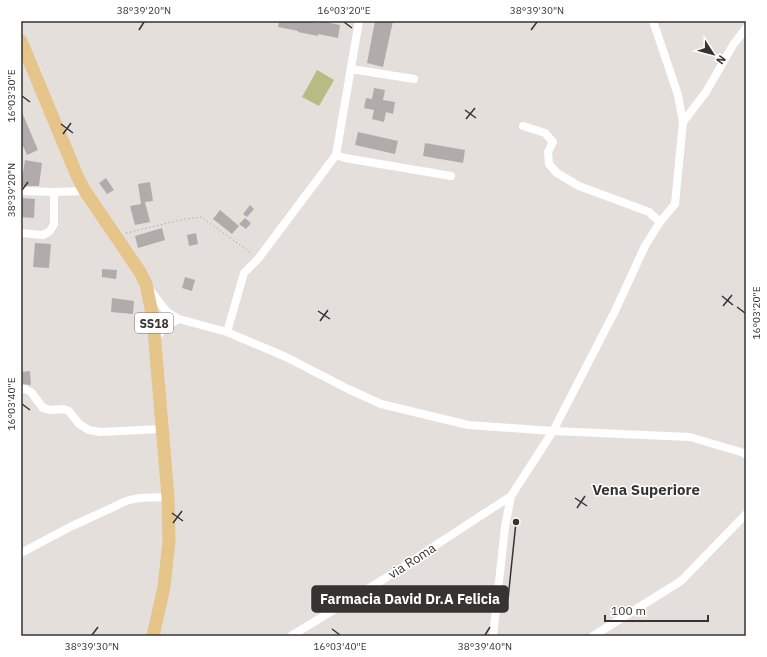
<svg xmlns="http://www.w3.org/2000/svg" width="767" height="657" font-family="'IBM Plex Sans',sans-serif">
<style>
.garden{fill:#b8bb82}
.building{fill:#b2abab}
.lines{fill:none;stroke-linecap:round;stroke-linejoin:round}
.path{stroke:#969290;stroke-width:1;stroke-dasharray:1 3;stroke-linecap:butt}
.minor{stroke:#fff;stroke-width:8}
.primary{stroke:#e5c58a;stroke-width:13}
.ticks{fill:none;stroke:#363332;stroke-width:1.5}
.labels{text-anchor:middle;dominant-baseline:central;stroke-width:3;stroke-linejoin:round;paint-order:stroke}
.shield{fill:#fff;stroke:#727070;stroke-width:1}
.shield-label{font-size:12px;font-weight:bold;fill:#363332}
.street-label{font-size:13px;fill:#363332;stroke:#fff}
.quarter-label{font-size:15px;font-weight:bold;fill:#363332;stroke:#fff}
.leader{fill:none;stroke:#363332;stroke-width:1.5}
.callout-dot{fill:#363332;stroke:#fff;stroke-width:1.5}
.callout{fill:#363332;stroke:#363332;stroke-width:1.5}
.callout-label{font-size:14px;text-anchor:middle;font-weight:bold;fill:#fff}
.neatline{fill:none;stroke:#363332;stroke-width:1.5}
.ticks-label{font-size:10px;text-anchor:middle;fill:#363332}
</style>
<rect width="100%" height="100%" fill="#e5dfdc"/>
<path class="garden" d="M317,70L334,80L319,106L302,97Z"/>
<path class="building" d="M279,21H308L320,23L321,21L340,25L338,38L318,34V36L298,32V31L278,27Z
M375,21H393L383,67L367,63Z
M374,88L385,90L383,100L395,102L393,114L386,112L384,122L372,119L374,110L364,108L366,98L372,99Z
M21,110L38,150L27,155L23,146L21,147Z
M358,132L398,141L395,154L355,145Z
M425,143L465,150L463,163L423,156Z
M25,160L42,163L39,186H21Z
M106,178L114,190L107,194L99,183Z
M150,182L153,201L145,202L150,222L135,225L130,206L141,204L138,184Z
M21,198L35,199L34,218L21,217Z
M250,205L254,209L247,217L243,214Z
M220,210L239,226L232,234L213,219Z
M245,218L251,223L246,229L239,224Z
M162,228L165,240L138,248L135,236Z
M196,233L198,244L189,246L187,235Z
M35,243L51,244L49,268L33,267Z
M102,269L117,270L116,279L102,277Z
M185,277L195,280L192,291L182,288Z
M112,298L134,301L133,314L111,312Z
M30,371L31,385L21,384V372Z"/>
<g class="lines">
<path class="path" d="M126,233L185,219L201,217L251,253"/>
<path class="minor" d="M351,69L414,79
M683,122L706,92L733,45L746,28
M523,126L545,133L553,142L548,152L549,164L557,173L579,186L649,212L660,222
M336,155L345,158L451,176
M21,191L54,192L85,191
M21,233L43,235L50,231L54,224V192
M150,290L167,312L179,319C168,324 160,330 155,340
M179,319L227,332L286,357L348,389L381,404L468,425L553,431L690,437L744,453L746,455
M172,322L162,323L153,319L163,315L172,316
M227,332L244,273L258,259L336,155L359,21
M21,389H25L31,392L43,408L51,410L63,409L69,411L79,424L89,430L100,432L162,429
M21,553L72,526L118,505C132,496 151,498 168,497
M291,636L384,579L511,496
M493,636L505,527L511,496L553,431L615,311L645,246L660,222L675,204L683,122L678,95L653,21
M593,636L681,581L746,514"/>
<path class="primary" d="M21,41L78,178L85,191L140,272L146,284L153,319L168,497L169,541L164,587L153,636"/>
</g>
<path class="ticks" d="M344,22L352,28M139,30L144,22M531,30L537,22M22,96L30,102M465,110L476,118M466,119L475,108M61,124L73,133M63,134L71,123M22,190L28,182M722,296L733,305M723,306L732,295M737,307L745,313M318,311L330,319M320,321L328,310M22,404L30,410M575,498L587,506M577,508L585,496M172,513L183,521M173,523L182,511M332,629L340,635M92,635L98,627M485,635L490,627"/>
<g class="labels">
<rect class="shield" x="135" y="313" width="38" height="20" rx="3"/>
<g class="shield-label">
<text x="154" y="323">SS18</text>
</g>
<g class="street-label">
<text transform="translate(412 561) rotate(-33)">via Roma</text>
</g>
<g class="quarter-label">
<text x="646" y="489">Vena Superiore</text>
</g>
</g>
<path class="leader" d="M516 522L508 599"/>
<circle class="callout-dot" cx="516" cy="522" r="4"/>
<rect class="callout" x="312" y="586" width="196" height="26" rx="4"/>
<g class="callout-label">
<text x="410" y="604">Farmacia David Dr.A Felicia</text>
</g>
<rect width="767" height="657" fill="none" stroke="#ffffff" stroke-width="44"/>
<g transform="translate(713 54) rotate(126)" stroke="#ffffff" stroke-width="3" paint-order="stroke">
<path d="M0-3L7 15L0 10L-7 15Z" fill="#363332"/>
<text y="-6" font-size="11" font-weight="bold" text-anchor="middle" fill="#363332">N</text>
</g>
<path d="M605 615v6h103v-6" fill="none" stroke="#363332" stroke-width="2"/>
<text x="611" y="615" font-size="12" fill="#363332" stroke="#ffffff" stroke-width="3" paint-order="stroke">100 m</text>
<rect x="22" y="22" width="723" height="613" class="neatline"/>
<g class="ticks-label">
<text x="144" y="14">38°39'20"N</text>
<text x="344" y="14">16°03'20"E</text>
<text x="537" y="14">38°39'30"N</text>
<text transform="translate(11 96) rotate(-90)" y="4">16°03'30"E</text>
<text transform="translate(11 190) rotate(-90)" y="4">38°39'20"N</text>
<text transform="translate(756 313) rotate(-90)" y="4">16°03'20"E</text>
<text transform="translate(11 404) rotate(-90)" y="4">16°03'40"E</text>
<text x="92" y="650">38°39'30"N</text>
<text x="340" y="650">16°03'40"E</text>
<text x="485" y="650">38°39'40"N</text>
</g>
</svg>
